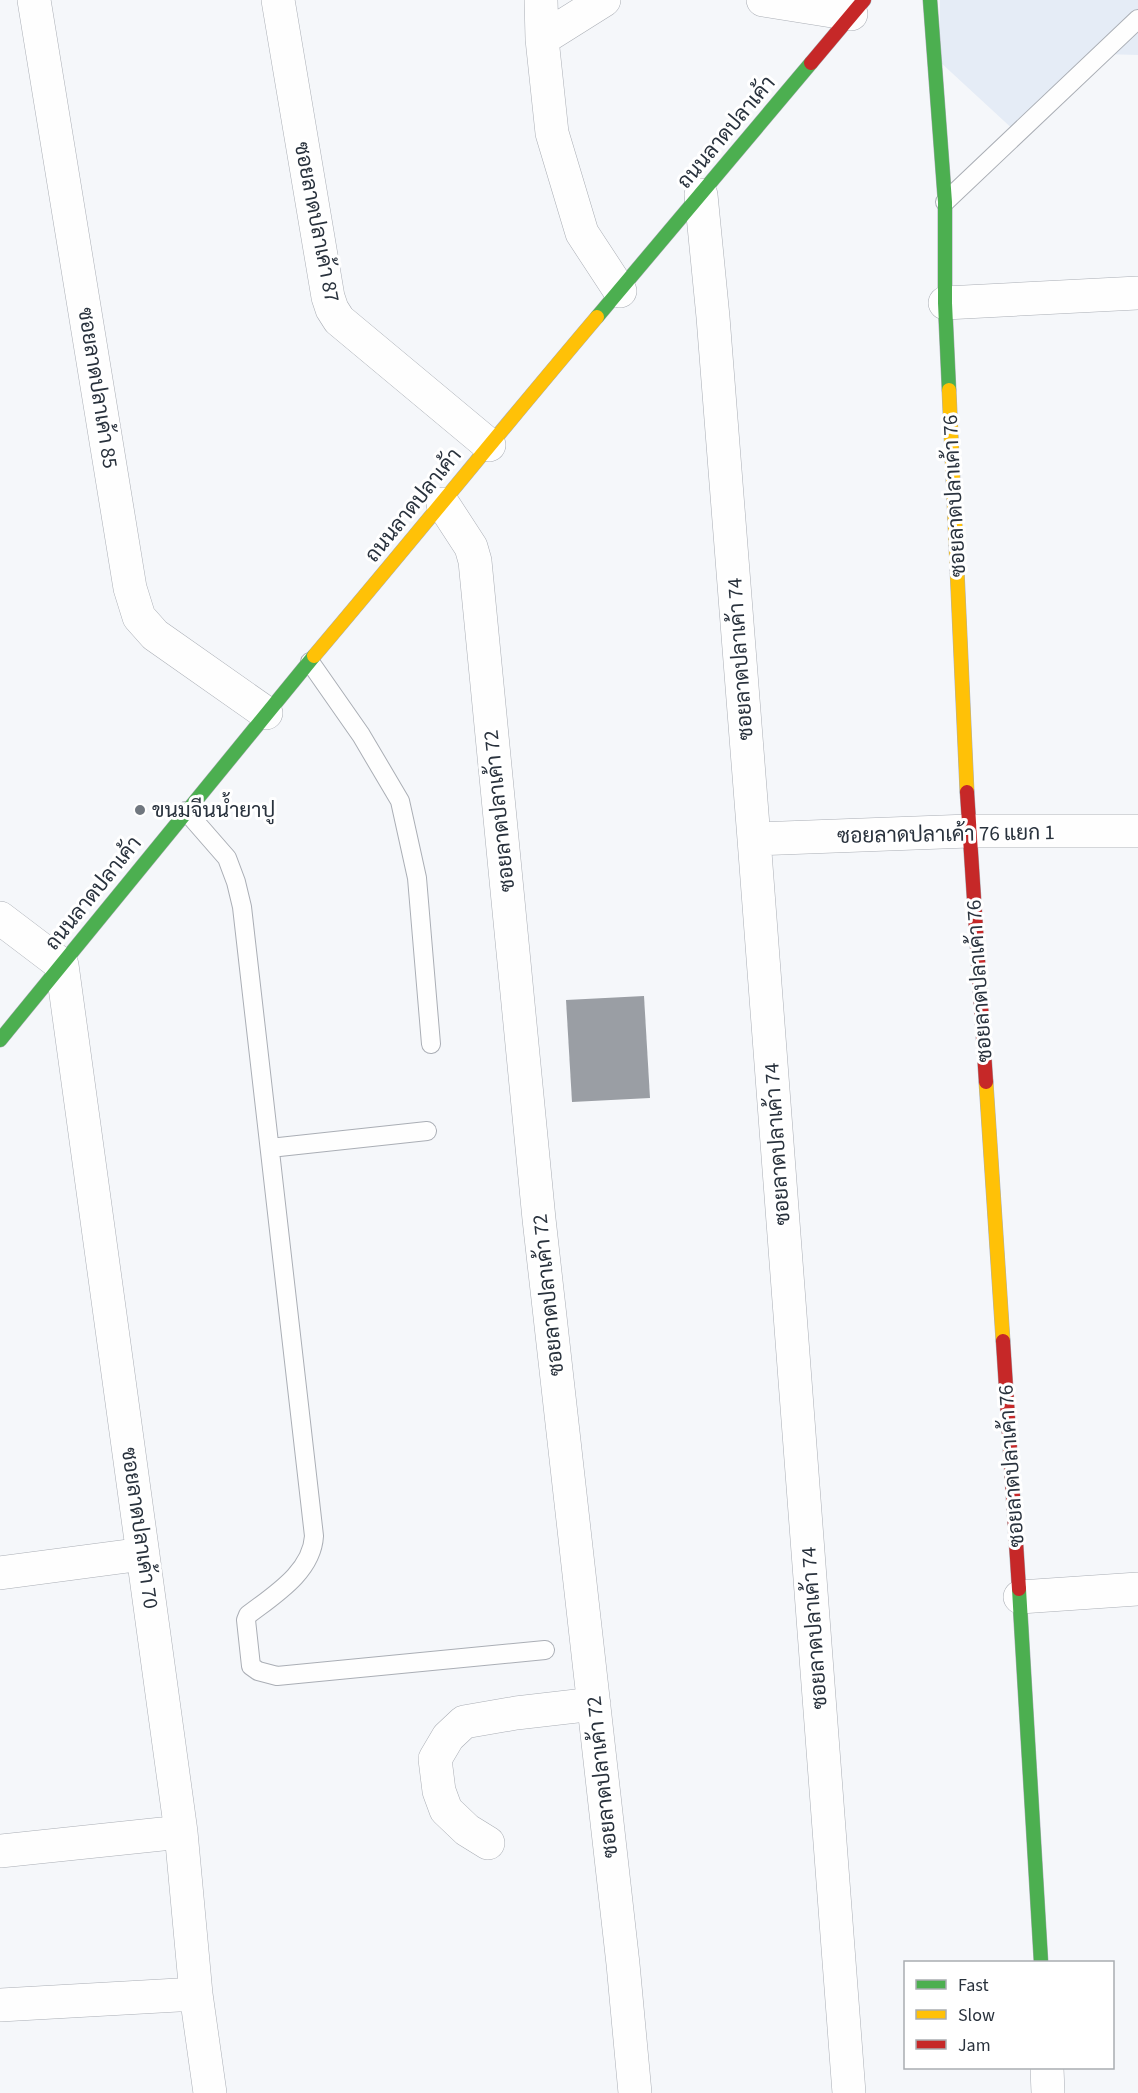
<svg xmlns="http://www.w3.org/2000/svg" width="1138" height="2093" font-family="'Source Sans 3',Sarabun,sans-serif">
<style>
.built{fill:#e5ecf6}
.building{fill:#9a9ea4}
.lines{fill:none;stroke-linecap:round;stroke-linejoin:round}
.lane-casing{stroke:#aaaeb5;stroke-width:20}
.street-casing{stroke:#aaaeb5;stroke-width:34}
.fast-casing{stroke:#aaaeb5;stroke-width:15}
.slow-casing{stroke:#aaaeb5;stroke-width:15}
.jam-casing{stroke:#aaaeb5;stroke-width:15}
.lane{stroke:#fefefe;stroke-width:18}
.street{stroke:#fefefe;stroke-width:33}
.fast{stroke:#4caf50;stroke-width:14}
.slow{stroke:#ffc107;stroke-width:14}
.jam{stroke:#c62828;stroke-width:14}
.poi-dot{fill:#70777f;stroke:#fff;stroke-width:2}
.labels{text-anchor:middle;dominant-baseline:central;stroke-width:6;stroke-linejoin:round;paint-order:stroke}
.street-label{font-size:21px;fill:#29323d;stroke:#fff}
.poi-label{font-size:21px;fill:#29323d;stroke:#fff;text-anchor:start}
</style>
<rect width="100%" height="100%" fill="#f5f7fa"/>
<path class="built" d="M940,0H1138V55L1103,54L1017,133L939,61Z"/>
<path class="building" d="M644,996L650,1098L572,1102L566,1000Z"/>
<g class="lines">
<g class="lane-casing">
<path id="lane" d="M945,202L1138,19
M310,662L361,735L400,801L417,878L431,1044
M186,811L227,858L236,882L242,907L314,1536C312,1572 274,1595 248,1615L246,1620L251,1666L258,1671L277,1676L545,1650
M270,1148L427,1131"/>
</g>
<g class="street-casing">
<path id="street" d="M34,0L130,588L139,617L155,635L266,713
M278,0L328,297L332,309L339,320L489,445
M541,0L542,39L552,133L582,233L620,291
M763,0L851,14
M542,39L604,0
M701,195L713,317L754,839L849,2093
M945,303L1138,293
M443,504L471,547L475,561L539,1219L623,1964L635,2093
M754,839L969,831H1138
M0,918L62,965L181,1832L196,1994L210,2093
M0,1573L143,1554
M1020,1597L1138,1589
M488,1843L467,1830L446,1810L439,1791L435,1759L448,1737L464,1722L516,1713L594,1704
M0,1851L181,1832
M0,2005L196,1994
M1047,2068L1048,2093"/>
</g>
<g class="fast-casing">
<path id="fast" d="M930,0L945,202V303L949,390
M597,317L811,63
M0,1040L314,656
M1019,1589L1041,1962"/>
</g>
<g class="slow-casing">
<path id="slow" d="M949,390L967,792
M314,656C409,544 502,429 597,317
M986,1082L1003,1341"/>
</g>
<g class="jam-casing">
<path id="jam" d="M811,63L864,0
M967,792L986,1082
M1003,1341L1019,1589"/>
</g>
<use href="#lane" class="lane"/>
<use href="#street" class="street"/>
<use href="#fast" class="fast"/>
<use href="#slow" class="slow"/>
<use href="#jam" class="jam"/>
</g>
<circle class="poi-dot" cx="140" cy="810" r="6"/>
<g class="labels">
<g class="street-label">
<text transform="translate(726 132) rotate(-50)">ถนนลาดปลาเค้า</text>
<text transform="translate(317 222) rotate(79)">ซอยลาดปลาเค้า 87</text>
<text transform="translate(98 388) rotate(81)">ซอยลาดปลาเค้า 85</text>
<text transform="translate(954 496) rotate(-93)">ซอยลาดปลาเค้า 76</text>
<text transform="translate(413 505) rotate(-51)">ถนนลาดปลาเค้า</text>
<text transform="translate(740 659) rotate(-94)">ซอยลาดปลาเค้า 74</text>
<text transform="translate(499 811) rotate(-96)">ซอยลาดปลาเค้า 72</text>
<text transform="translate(946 834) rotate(-1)">ซอยลาดปลาเค้า 76 แยก 1</text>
<text transform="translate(93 893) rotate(-51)">ถนนลาดปลาเค้า</text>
<text transform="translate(979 981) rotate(-94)">ซอยลาดปลาเค้า 76</text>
<text transform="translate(777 1144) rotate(-94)">ซอยลาดปลาเค้า 74</text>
<text transform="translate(548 1295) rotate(-96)">ซอยลาดปลาเค้า 72</text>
<text transform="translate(1011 1466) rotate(-94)">ซอยลาดปลาเค้า 76</text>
<text transform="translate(140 1528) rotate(82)">ซอยลาดปลาเค้า 70</text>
<text transform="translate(814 1628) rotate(-94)">ซอยลาดปลาเค้า 74</text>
<text transform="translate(602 1777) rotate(-96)">ซอยลาดปลาเค้า 72</text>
</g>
<g class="poi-label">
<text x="152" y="810">ขนมจีนน้ำยาปู</text>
</g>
</g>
<rect x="904" y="1961" width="210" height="108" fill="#ffffff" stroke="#a9adb1" stroke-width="1.5"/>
<rect x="916" y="1980" width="30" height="9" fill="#4caf50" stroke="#a9adb1" stroke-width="1.5"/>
<text x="958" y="1991" font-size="18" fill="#29323d">Fast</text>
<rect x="916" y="2010" width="30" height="9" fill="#ffc107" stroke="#a9adb1" stroke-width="1.5"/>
<text x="958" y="2021" font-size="18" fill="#29323d">Slow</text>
<rect x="916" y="2040" width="30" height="9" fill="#c62828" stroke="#a9adb1" stroke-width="1.5"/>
<text x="958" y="2051" font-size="18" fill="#29323d">Jam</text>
</svg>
